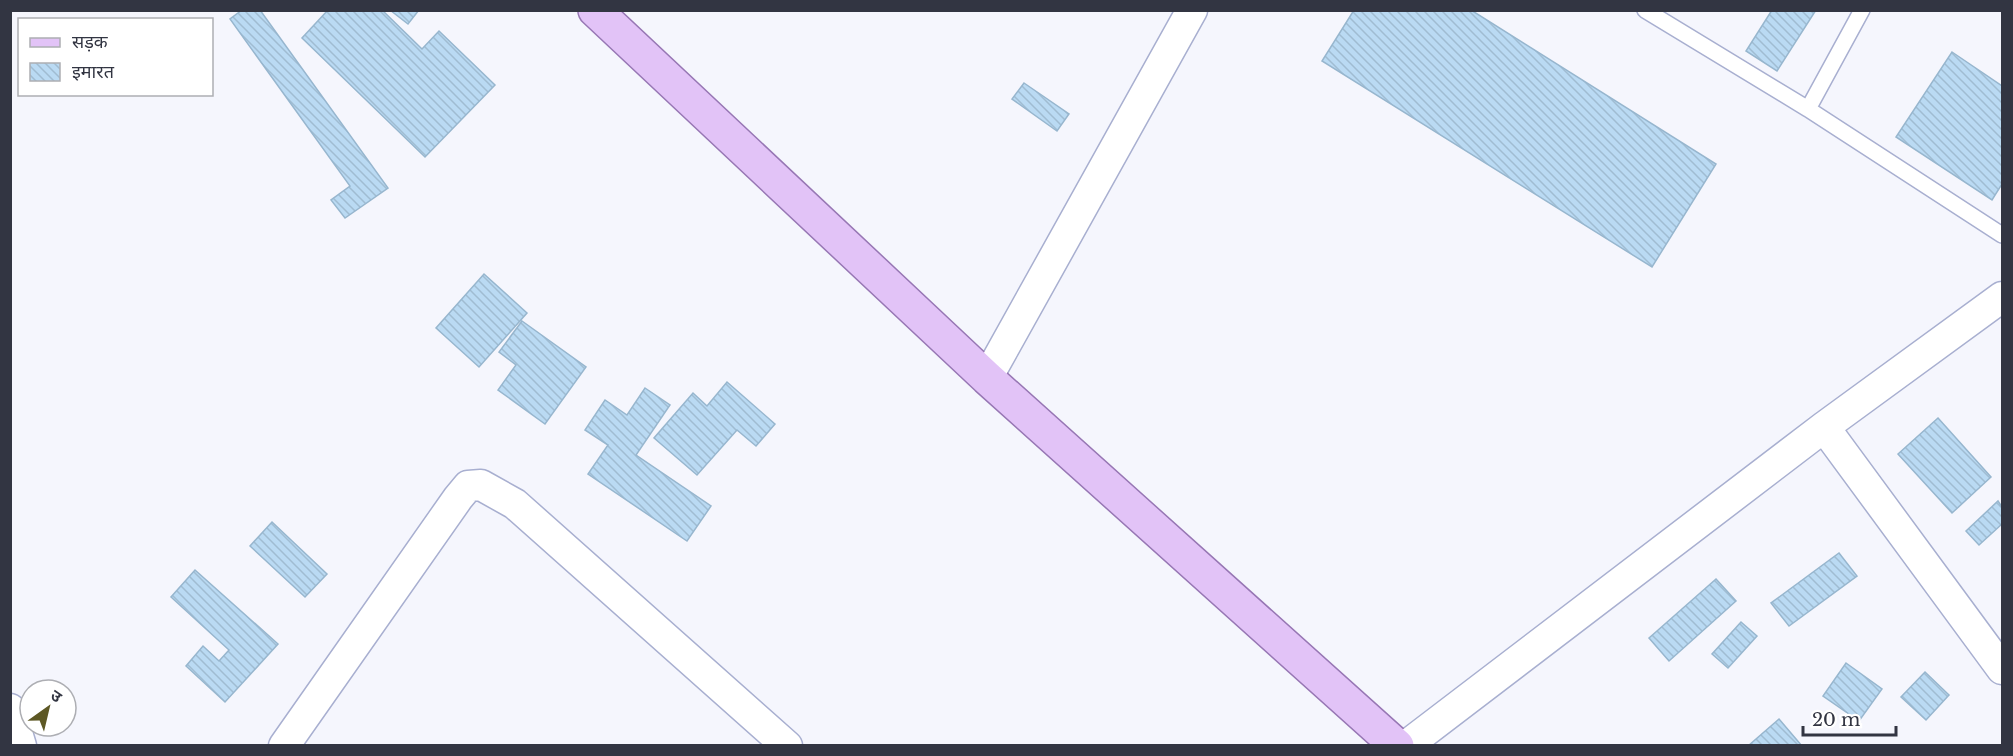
<svg xmlns="http://www.w3.org/2000/svg" width="2013" height="756" font-family="'Libre Baskerville','Noto Sans Devanagari',serif">
<style>
.building{fill:url(#building-back-hatch);stroke:#97b6ce;stroke-width:1.5}
.lines{fill:none;stroke-linecap:round;stroke-linejoin:round}
.lane-casing{stroke:#a8afd0;stroke-width:18}
.street-casing{stroke:#a8afd0;stroke-width:33}
.primary-casing{stroke:#9777b4;stroke-width:36}
.lane{stroke:#fff;stroke-width:15}
.street{stroke:#fff;stroke-width:30}
.primary{stroke:#e2c3f7;stroke-width:33}
</style>
<defs>
<pattern id="building-back-hatch" width="6" height="6" patternUnits="userSpaceOnUse" patternTransform="scale(1.5)"><rect width="6" height="6" fill="#badaf3"/><path d="M-1 5l2 2M0 0l6 6M5-1l2 2" fill="none" stroke="#a0bcd2"/></pattern>
</defs>
<rect width="100%" height="100%" fill="#f5f6fd"/>
<path class="building" d="M242,10H260L388,188L345,218L331,200L350,186L230,19Z
M328,10H382L422,49L439,31L495,85L425,157L302,38Z
M390,10H419L408,24Z
M1354,10H1471L1716,164L1652,267L1322,61Z
M1772,10H1816L1777,71L1746,51Z
M1952,52L2002,86V184L1992,200L1896,137Z
M1024,83L1069,114L1057,131L1012,99Z
M484,274L527,313L479,367L436,328Z
M522,321L586,367L545,424L498,390L516,365L499,352Z
M727,382L775,424L756,446L737,430L697,475L654,438L693,393L707,406Z
M645,388L670,405L636,455L711,506L687,541L588,474L608,445L585,430L605,400L627,415Z
M1938,418L1991,477L1952,513L1898,454Z
M1998,501L2002,507V524L1979,545L1966,531Z
M272,522L327,574L305,597L250,546Z
M1839,553L1857,576L1789,626L1771,603Z
M195,570L278,644L225,702L186,666L203,646L219,661L229,650L171,597Z
M1716,579L1736,601L1669,661L1649,638Z
M1741,622L1757,636L1728,668L1712,654Z
M1846,663L1882,689L1859,721L1823,696Z
M1925,672L1949,695L1926,720L1901,697Z
M1779,719L1802,746H1748Z"/>
<g class="lines">
<g class="lane-casing">
<path id="lane" d="M1645,10L1808,109L1862,10
M1808,109L2002,235"/>
</g>
<g class="street-casing">
<path id="street" d="M987,378L1192,10
M1824,427L2002,669
M10,709L21,746
M284,746L458,498L468,486L481,485L515,504L787,746
M1406,746L1824,427L2002,297"/>
</g>
<g class="primary-casing">
<path id="primary" d="M595,10L987,378L1397,746"/>
</g>
<use href="#lane" class="lane"/>
<use href="#street" class="street"/>
<use href="#primary" class="primary"/>
</g>
<rect width="2013" height="756" fill="none" stroke="#323542" stroke-width="24"/>
<rect x="18" y="18" width="195" height="78" fill="#ffffff" stroke="#adaeb3" stroke-width="1.5"/>
<rect x="30" y="38" width="30" height="9" fill="#e2c3f7" stroke="#adaeb3" stroke-width="1.5"/>
<text x="72" y="48" font-size="18" fill="#323542">सड़क</text>
<rect x="30" y="63" width="30" height="18" fill="url(#building-back-hatch)" stroke="#adaeb3" stroke-width="1.5"/>
<text x="72" y="78" font-size="18" fill="#323542">इमारत</text>
<g transform="translate(48 708) rotate(34)"><circle r="28" fill="#ffffff" stroke="#adaeb3" stroke-width="1.5"/>
<path d="M0-4.5L10 22L0 15L-10 22Z" fill="#5d5824"/>
<text y="-9" font-size="16" font-weight="bold" text-anchor="middle" fill="#323542">उ</text>
</g>
<path d="M1803 726v9h93v-9" fill="none" stroke="#323542" stroke-width="3"/>
<text x="1812" y="726" font-size="18" fill="#323542" stroke="#ffffff" stroke-width="4.5" paint-order="stroke">20 m</text>
</svg>
